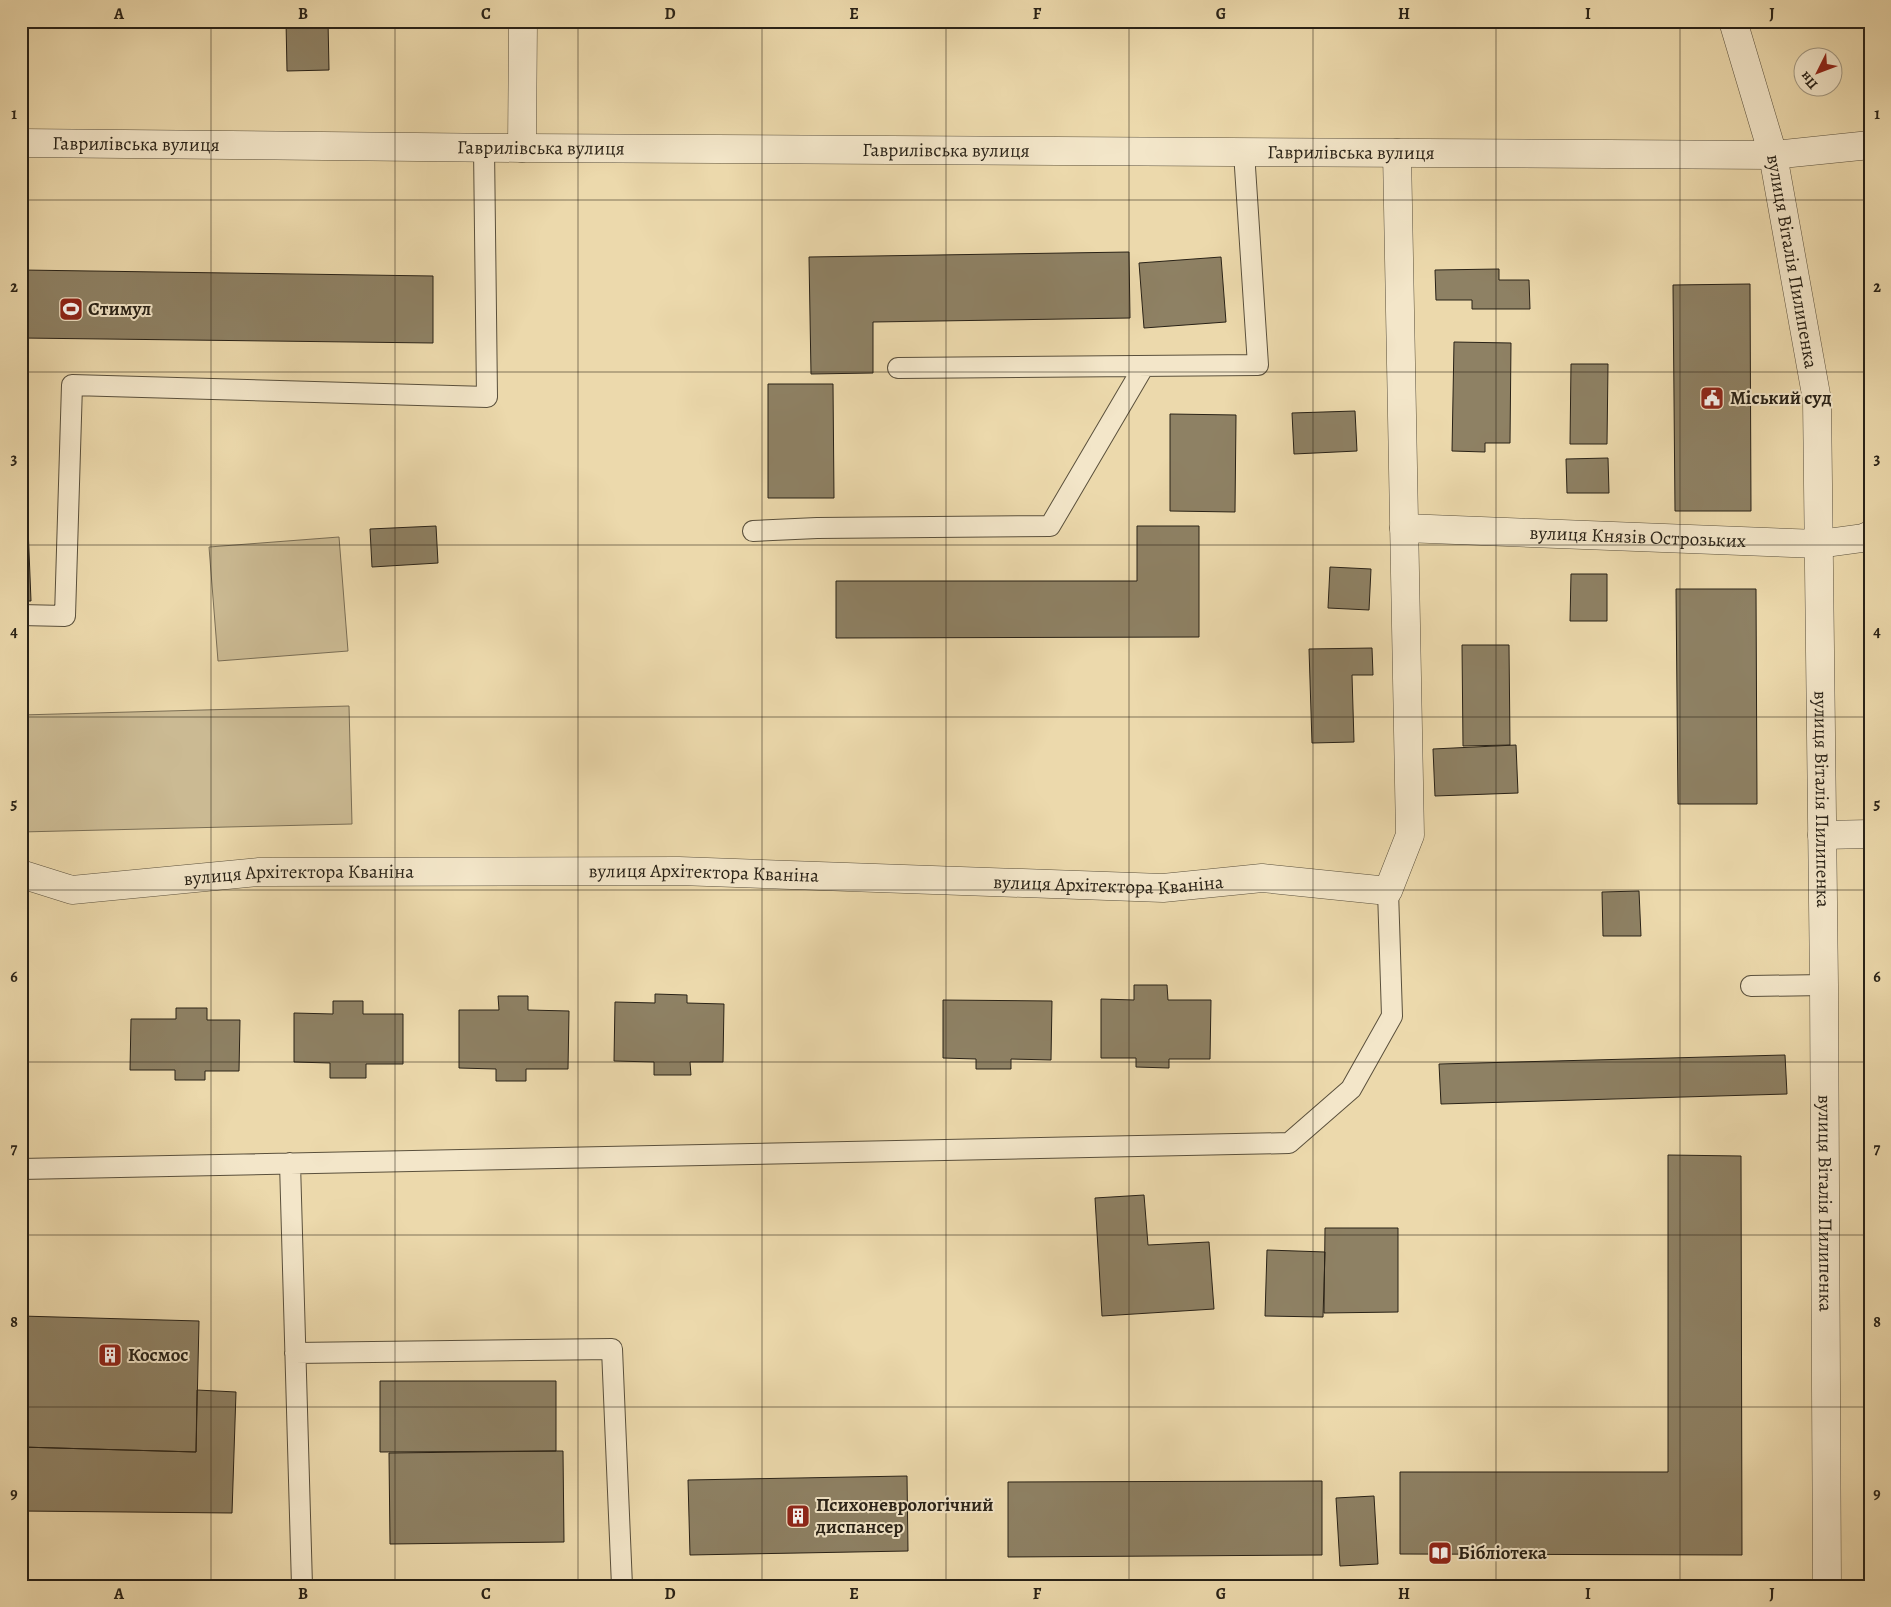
<svg xmlns="http://www.w3.org/2000/svg" width="1891" height="1607" font-family="Alegreya,serif">
<style>
.green{fill:#cbba93;stroke:#7a6e55}
.building{fill:#8e8164;stroke:#292217}
.lines{fill:none;stroke-linecap:round;stroke-linejoin:round}
.service-casing{stroke:#5a503c;stroke-width:22}
.minor-casing{stroke:#5a503c;stroke-width:29}
.tertiary-casing{stroke:#5a503c;stroke-width:29}
.service{stroke:#f3e6c9;stroke-width:20}
.minor{stroke:#f3e6c9;stroke-width:28}
.tertiary{stroke:#f3e6c9;stroke-width:28}
.grid{fill:none;stroke:#292217;stroke-width:1;stroke-opacity:0.55}
.labels{text-anchor:middle;dominant-baseline:central;stroke-width:4;stroke-linejoin:round;paint-order:stroke}
.street-label{font-size:19px;fill:#292217;stroke:#f3e6c9}
.poi-label{font-size:19px;font-weight:bold;fill:#292217;stroke:#f3e6c9;text-anchor:start}
.neatline{fill:none;stroke:#292217;stroke-width:2}
.grid-label{font-size:16px;text-anchor:middle;font-weight:bold;fill:#292217}
</style>
<rect width="100%" height="100%" fill="#ecd9ac"/>
<filter id="stains"><feTurbulence type="fractalNoise" baseFrequency=".004" numOctaves="4"/><feColorMatrix values="0 0 0 0 .2 0 0 0 0 .09 0 0 0 0 .02 0 0 0 .5 -.17"/></filter>
<radialGradient id="worn" r=".72"><stop offset=".6" stop-color="#630" stop-opacity="0"/><stop offset="1" stop-color="#630" stop-opacity=".3"/></radialGradient>
<path class="green" d="M339,537L348,651L218,661L209,547Z
M349,706L352,824L21,832V715Z"/>
<path class="building" d="M286,21H328L329,70L287,71Z
M1129,252L1130,318L873,322V373L811,374L809,257Z
M1221,257L1226,322L1144,328L1139,263Z
M1499,269V280H1529L1530,309H1472V300H1436L1435,270Z
M22,270L433,276V343L22,338Z
M1750,284L1751,511H1675L1673,285Z
M1454,342L1511,343L1510,443H1485V452L1452,451Z
M21,354L31,601H21Z
M1571,364H1608L1607,444H1570Z
M768,384H833L834,498H768Z
M1355,411L1357,451L1294,454L1292,413Z
M1170,414L1236,415L1235,512L1170,511Z
M1608,458L1609,493H1567L1566,459Z
M436,526L438,563L372,567L370,529Z
M1137,526H1199V637L836,638V581H1137Z
M1330,567L1371,569L1369,610L1328,608Z
M1571,574H1607V621H1570Z
M1676,589H1756L1757,804H1678Z
M1462,645H1509L1510,745L1463,746Z
M1372,648L1373,675H1352L1354,742L1312,743L1309,649Z
M1516,745L1518,793L1435,796L1433,749Z
M1639,891L1641,936H1603L1602,892Z
M1134,985H1167L1168,1000H1211L1210,1059H1169V1068L1136,1067V1058H1101V999L1134,1000Z
M655,994L687,995V1003L724,1004L723,1062H690L691,1075H654V1062L614,1061L615,1002L655,1003Z
M498,996H528V1010L569,1011L568,1069H526V1081H496V1069L459,1068V1010H499Z
M943,1000L1052,1001L1051,1060L1011,1059V1069H976V1059L943,1058Z
M333,1001H363V1014H403V1064H366V1078H330V1063L294,1062V1013L333,1014Z
M176,1008H207V1020H240L239,1071H205V1080H175V1070H130L131,1019H176Z
M1785,1055L1787,1094L1441,1104L1439,1064Z
M1668,1155L1741,1156L1742,1555L1400,1554V1472H1668Z
M1144,1195L1148,1245L1209,1242L1214,1309L1102,1316L1095,1198Z
M1325,1228H1398V1312L1324,1313Z
M1267,1250L1325,1252L1323,1317L1265,1316Z
M21,1316L199,1321L196,1452L21,1447Z
M380,1381H556V1451L380,1452Z
M197,1390L236,1392L232,1513L21,1511V1447L196,1452Z
M556,1451H563L564,1542L390,1544L389,1453Z
M907,1476L908,1551L690,1555L688,1480Z
M1322,1481V1555L1008,1557V1482Z
M1374,1496L1378,1564L1340,1566L1336,1498Z"/>
<g class="lines">
<g class="service-casing">
<path id="service" d="M898,368L1258,365L1244,152
M753,531L817,528L1050,526L1144,366
M21,615L65,616L72,385L487,397L484,148
M1751,986L1824,985
M290,1163L302,1586
M21,1169L1289,1143L1351,1089L1392,1016L1388,891
M295,1353L612,1349L622,1586"/>
</g>
<g class="minor-casing">
<g id="minor">
<path id="s1" d="M21,143L522,148L1773,155L1870,145"/>
<path d="M522,148L523,21"/>
<path id="s2" d="M1404,528L1819,544L1863,538L1870,535"/>
<path d="M1822,835L1870,834"/>
<path id="s3" d="M21,874L72,890L259,872L679,871L1163,888L1262,878L1388,891L1410,835L1397,153"/>
</g>
</g>
<g class="tertiary-casing">
<g id="tertiary">
<path id="s4" d="M1733,21L1773,155L1817,400L1824,985L1827,1586"/>
</g>
</g>
<use href="#service" class="service"/>
<use href="#minor" class="minor"/>
<use href="#tertiary" class="tertiary"/>
</g>
<path class="grid" d="M211,21V1586M395,21V1586M578,21V1586M762,21V1586M946,21V1586M1129,21V1586M1313,21V1586M1496,21V1586M1680,21V1586M21,200H1870M21,372H1870M21,545H1870M21,717H1870M21,890H1870M21,1062H1870M21,1235H1870M21,1407H1870"/>
<defs>
<g id="stadium-square" transform="scale(1.25)"><rect x="-9" y="-9" width="18" height="18" rx="4" fill="#8f2418" stroke="#f3e6c9"/><path d="M0-5a6.5 5 0 1 0 0 10a6.5 5 0 1 0 0-10ZM-3.5-1.8h7v3.6h-7Z" fill="#fff"/></g>
<g id="civic-square" transform="scale(1.25)"><rect x="-9" y="-9" width="18" height="18" rx="4" fill="#8f2418" stroke="#f3e6c9"/><path d="M-.6-6.5H3V-4.5H.6V-3L4-1V1h2V6H-6V1h2V-1L-.6-3ZM-1.2 2.5V6h2.4V2.5Z" fill="#fff"/></g>
<g id="building-square" transform="scale(1.25)"><rect x="-9" y="-9" width="18" height="18" rx="4" fill="#8f2418" stroke="#f3e6c9"/><path d="M-4-6H4V6H1V3H-1V6H-4ZM-2.5-4.3h1.7v1.8h-1.7ZM.8-4.3h1.7v1.8H.8ZM-2.5-1h1.7V.8h-1.7ZM.8-1h1.7V.8H.8Z" fill="#fff"/></g>
<g id="library-square" transform="scale(1.25)"><rect x="-9" y="-9" width="18" height="18" rx="4" fill="#8f2418" stroke="#f3e6c9"/><path d="M-6-4Q-3-5.5-.7-3.5V5Q-3 3-6 4ZM6-4Q3-5.5 .7-3.5V5Q3 3 6 4Z" fill="#fff"/></g>
</defs>
<g fill-rule="evenodd">
<use href="#stadium-square" x="71" y="309"/>
<use href="#civic-square" x="1712" y="398"/>
<use href="#building-square" x="110" y="1355"/>
<use href="#building-square" x="798" y="1516"/>
<use href="#library-square" x="1440" y="1553"/>
</g>
<g class="labels">
<g class="street-label">
<text stroke="none"><textPath href="#s1" startOffset="115">Гаврилівська вулиця</textPath></text>
<text stroke="none"><textPath href="#s1" startOffset="520">Гаврилівська вулиця</textPath></text>
<text stroke="none"><textPath href="#s1" startOffset="925">Гаврилівська вулиця</textPath></text>
<text stroke="none"><textPath href="#s1" startOffset="1330">Гаврилівська вулиця</textPath></text>
<text stroke="none"><textPath href="#s4" startOffset="248">вулиця Віталія Пилипенка</textPath></text>
<text stroke="none"><textPath href="#s2" startOffset="234">вулиця Князів Острозьких</textPath></text>
<text stroke="none"><textPath href="#s4" startOffset="788">вулиця Віталія Пилипенка</textPath></text>
<text stroke="none"><textPath href="#s3" startOffset="686">вулиця Архітектора Кваніна</textPath></text>
<text stroke="none"><textPath href="#s3" startOffset="281">вулиця Архітектора Кваніна</textPath></text>
<text stroke="none"><textPath href="#s3" startOffset="1091">вулиця Архітектора Кваніна</textPath></text>
<text stroke="none"><textPath href="#s4" startOffset="1192">вулиця Віталія Пилипенка</textPath></text>
</g>
<g class="poi-label">
<text x="88" y="309">Стимул</text>
<text x="1730" y="398">Міський суд</text>
<text x="128" y="1355">Космос</text>
<text x="816" y="1505">Психоневрологічний<tspan x="816" dy="22">диспансер</tspan></text>
<text x="1458" y="1553">Бібліотека</text>
</g>
</g>
<rect width="1891" height="1607" fill="none" stroke="#ecd9ac" stroke-width="55"/>
<g transform="translate(1818 72) rotate(228)"><circle r="24" fill="#f3e6c9" stroke="#a29882"/>
<path d="M0-4L9 19L0 12L-9 19Z" fill="#8f2418"/>
<text y="-8" font-size="14" font-weight="bold" text-anchor="middle" fill="#292217">Пн</text>
</g>
<rect x="28" y="28" width="1836" height="1552" class="neatline"/>
<g class="grid-label">
<text x="119" y="19">A</text>
<text x="303" y="19">B</text>
<text x="486" y="19">C</text>
<text x="670" y="19">D</text>
<text x="854" y="19">E</text>
<text x="1037" y="19">F</text>
<text x="1221" y="19">G</text>
<text x="1404" y="19">H</text>
<text x="1588" y="19">I</text>
<text x="1772" y="19">J</text>
<text x="14" y="119">1</text>
<text x="1877" y="119">1</text>
<text x="14" y="292">2</text>
<text x="1877" y="292">2</text>
<text x="14" y="464">3</text>
<text x="1877" y="464">3</text>
<text x="14" y="637">4</text>
<text x="1877" y="637">4</text>
<text x="14" y="809">5</text>
<text x="1877" y="809">5</text>
<text x="14" y="982">6</text>
<text x="1877" y="982">6</text>
<text x="14" y="1154">7</text>
<text x="1877" y="1154">7</text>
<text x="14" y="1327">8</text>
<text x="1877" y="1327">8</text>
<text x="14" y="1499">9</text>
<text x="1877" y="1499">9</text>
<text x="119" y="1599">A</text>
<text x="303" y="1599">B</text>
<text x="486" y="1599">C</text>
<text x="670" y="1599">D</text>
<text x="854" y="1599">E</text>
<text x="1037" y="1599">F</text>
<text x="1221" y="1599">G</text>
<text x="1404" y="1599">H</text>
<text x="1588" y="1599">I</text>
<text x="1772" y="1599">J</text>
</g>
<rect width="100%" height="100%" filter="url(#stains)"/>
<rect width="100%" height="100%" fill="url(#worn)"/>
</svg>
